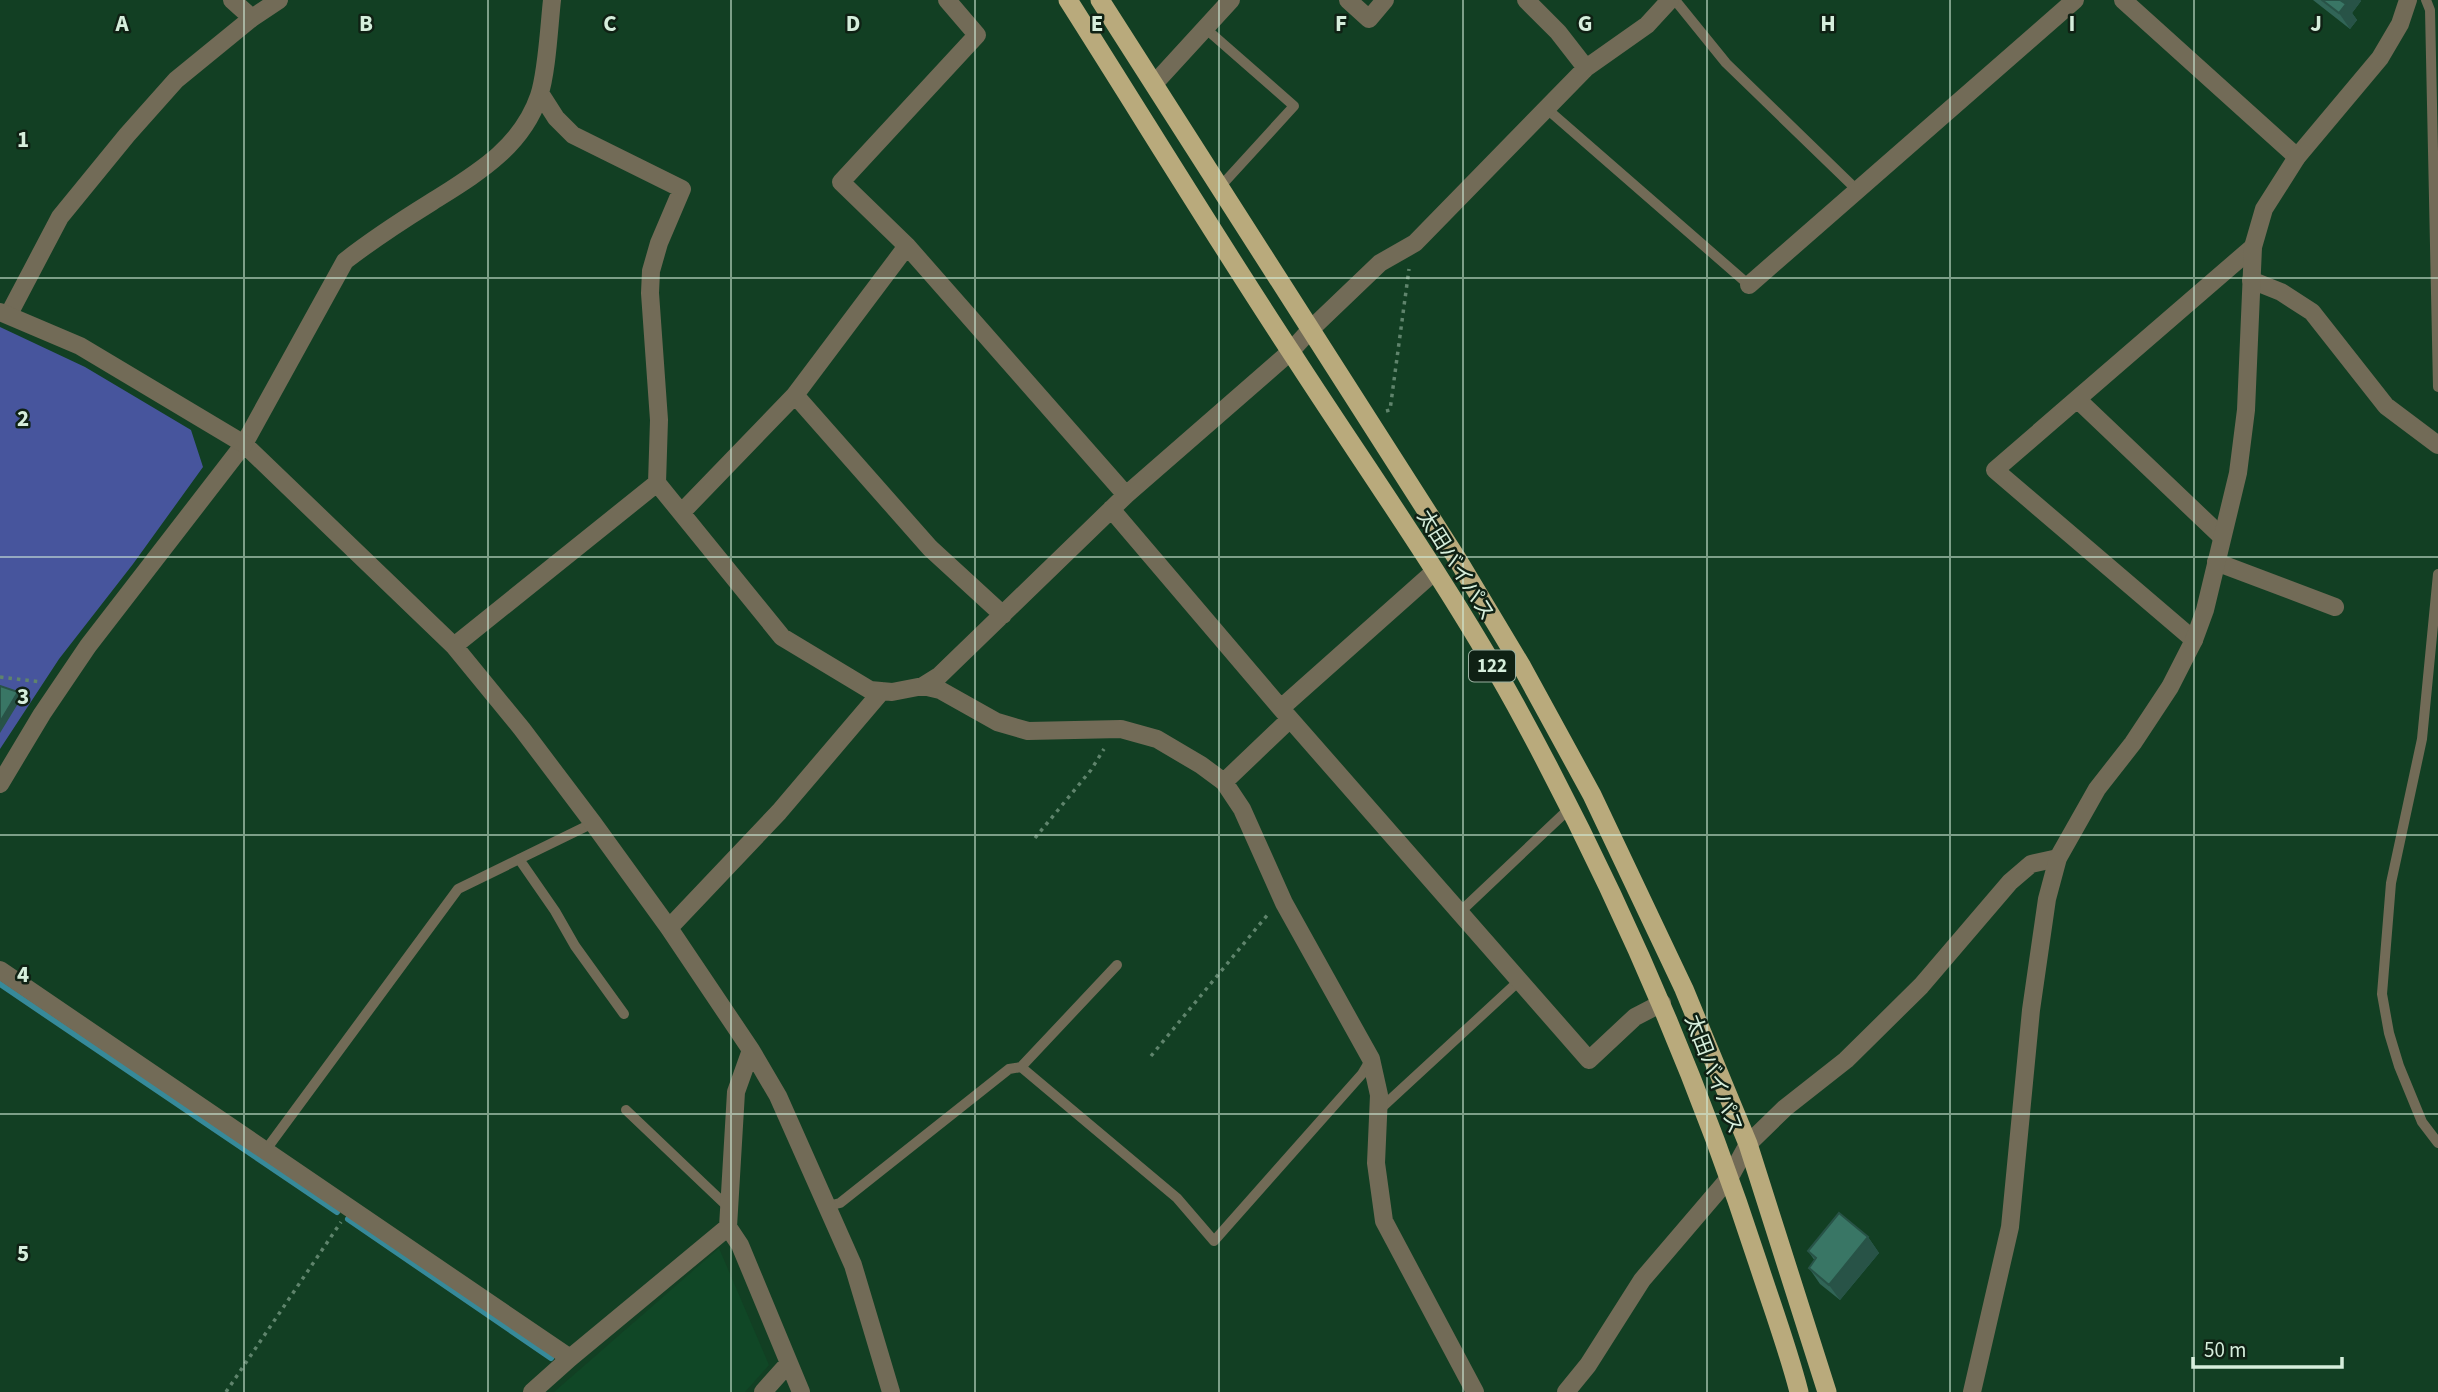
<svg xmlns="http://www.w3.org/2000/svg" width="2438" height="1392" font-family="'Source Sans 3','Noto Sans JP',sans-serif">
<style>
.built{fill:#104726}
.green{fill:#47559d}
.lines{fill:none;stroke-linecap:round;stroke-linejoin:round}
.stream{stroke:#378a9a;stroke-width:6}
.path{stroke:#5f846c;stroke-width:3.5;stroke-dasharray:3.5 5;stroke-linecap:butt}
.service{stroke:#726b57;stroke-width:10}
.minor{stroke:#726b57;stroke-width:18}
.tertiary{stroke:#726b57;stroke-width:18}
.trunk{stroke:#b9aa7c;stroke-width:19}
.wall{fill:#316557}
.shaded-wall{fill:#285347}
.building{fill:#397665;stroke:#285347;stroke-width:2}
.grid{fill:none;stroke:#d6eedc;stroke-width:2;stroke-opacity:0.55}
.labels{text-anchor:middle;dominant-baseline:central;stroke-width:5;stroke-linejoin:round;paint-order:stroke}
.shield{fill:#0f2114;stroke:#9ab0a0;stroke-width:2}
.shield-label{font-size:19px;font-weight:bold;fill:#d6eedc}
.street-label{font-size:21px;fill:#d6eedc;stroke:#0f2114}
.grid-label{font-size:23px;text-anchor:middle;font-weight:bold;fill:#d6eedc;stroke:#0f2114;stroke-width:5;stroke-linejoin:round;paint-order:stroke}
</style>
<rect width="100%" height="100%" fill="#123f23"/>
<path class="built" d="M719,1248L769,1365L745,1392H554Z"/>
<path class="green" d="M0,327L85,367L191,430L203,467L133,564L59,659L0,749Z"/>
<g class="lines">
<path class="stream" d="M0,984L337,1212
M348,1219L551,1358"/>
<path class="path" d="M1386,411L1390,410L1409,269
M0,677L42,682
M1035,838L1091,770L1104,749
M1151,1056L1269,913
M226,1392L341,1222"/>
<path class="service" d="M1675,0L1726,63L1858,191
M2426,0L2430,10L2438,387
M1205,28L1294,106L1220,187
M1547,109L1749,285
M2438,574L2422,739L2391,883L2382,994L2389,1033L2399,1066L2422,1122L2438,1143
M519,859L555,911L575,946L624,1014
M1460,912L1570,808
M1021,1067L1177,1198L1214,1241L1362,1074L1371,1059
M626,1110L729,1208
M1379,1110L1520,980
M265,1151L458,889L593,823
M828,1206L840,1203L1009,1069L1021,1067L1117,965"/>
<path class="minor" d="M232,0L252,18
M947,0L977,35L841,182L907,246L1126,495
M1348,0L1369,19L1385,0
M1526,0L1558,32L1586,68
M2123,0L2297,157
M1154,84L1231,0
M540,93L556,118L573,135L682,189L659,243L651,271L650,293L659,420L657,483L782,637L870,690L892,692L923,686L939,676L1126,495L1290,352L1311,329L1380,263L1415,243L1586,68L1647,25L1670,0
M2251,280L2281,292L2312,312L2386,406L2438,445
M1749,285L2075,0
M9,314L60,217L127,135L176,80L252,18L279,0
M795,395L930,548L1003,615
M2077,399L2222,537
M244,444L454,646L522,729L593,823L669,928L751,1050L778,1096L853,1265L891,1392
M1111,509L1284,712L1589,1060L1635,1017L1662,1003
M682,512L795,395L907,246
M2216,562L2335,607
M2194,640L1995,470L2253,247
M454,646L657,483
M923,686L940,690L997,722L1028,731L1121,729L1157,739L1201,765L1224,782L1242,809L1284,903L1371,1059L1379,1095L1376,1163L1384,1221L1475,1392
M1281,708L1435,571
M1224,782L1290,719
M0,784L42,714L88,646L244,444L345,261C372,240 401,221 430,203C474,175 521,149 539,96C547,72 549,27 552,0
M669,928L779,812L882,691
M0,970L570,1358
M728,1227L740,1245L801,1392
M532,1392L570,1358L728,1227L736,1092L751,1050
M763,1392L788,1364
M1566,1392L1588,1365L1642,1280L1730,1177L1748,1144L1785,1108L1846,1060L1921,986L2010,882L2031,864L2058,858"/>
<path class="tertiary" d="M0,312L80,346L244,444
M1972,1392L2010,1227L2031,1010L2047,899L2058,858L2097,789L2133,743L2170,687L2194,640L2205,610L2238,473L2246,410L2253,247L2264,209L2297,157L2380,58L2400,24L2408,0"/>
<path class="trunk" d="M1068,0C1143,118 1216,238 1293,355C1368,471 1448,583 1515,704C1613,883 1695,1069 1758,1263C1772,1306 1788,1349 1799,1392
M1100,0L1456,557L1522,667L1592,795L1684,989L1748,1144L1827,1392"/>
</g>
<path class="wall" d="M2313,0H2360L2361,1L2352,13L2357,20L2350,29Z
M1868,1237L1879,1253L1840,1300L1820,1284L1809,1268L1815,1261L1808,1251Z"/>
<path class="shaded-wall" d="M2340,0H2360L2361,1L2352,13L2357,20L2350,29L2339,13Z
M18,692L22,697L0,733V722Z
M1868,1237L1879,1253L1840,1300L1829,1285Z"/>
<path class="building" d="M2322,0H2340L2346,4L2339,13Z
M0,686L18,692L0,722Z
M1839,1213L1868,1237L1829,1285L1809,1268L1816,1258L1808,1251Z"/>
<path class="grid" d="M244,0V1392M488,0V1392M731,0V1392M975,0V1392M1219,0V1392M1463,0V1392M1707,0V1392M1950,0V1392M2194,0V1392M0,278H2438M0,557H2438M0,835H2438M0,1114H2438"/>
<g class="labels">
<rect class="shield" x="1469" y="650.5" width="46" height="31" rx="5"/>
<g class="shield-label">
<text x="1492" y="666">122</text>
</g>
<g class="street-label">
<text transform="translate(1456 565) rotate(58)">太田バイパス</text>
<text transform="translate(1714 1074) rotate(69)">太田バイパス</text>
</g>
</g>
<g class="grid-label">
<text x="122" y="31">A</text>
<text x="366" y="31">B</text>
<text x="610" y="31">C</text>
<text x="853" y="31">D</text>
<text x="1097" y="31">E</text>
<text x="1341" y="31">F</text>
<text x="1585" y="31">G</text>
<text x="1828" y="31">H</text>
<text x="2072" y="31">I</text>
<text x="2316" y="31">J</text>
<text x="23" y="147">1</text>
<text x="23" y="426">2</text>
<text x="23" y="704">3</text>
<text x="23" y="982">4</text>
<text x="23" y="1261">5</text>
</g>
<path d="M2193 1357v10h149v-10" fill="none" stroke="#d6eedc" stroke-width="3.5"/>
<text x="2204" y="1357" font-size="21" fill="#d6eedc" stroke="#0f2114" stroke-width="5" paint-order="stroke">50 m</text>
</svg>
